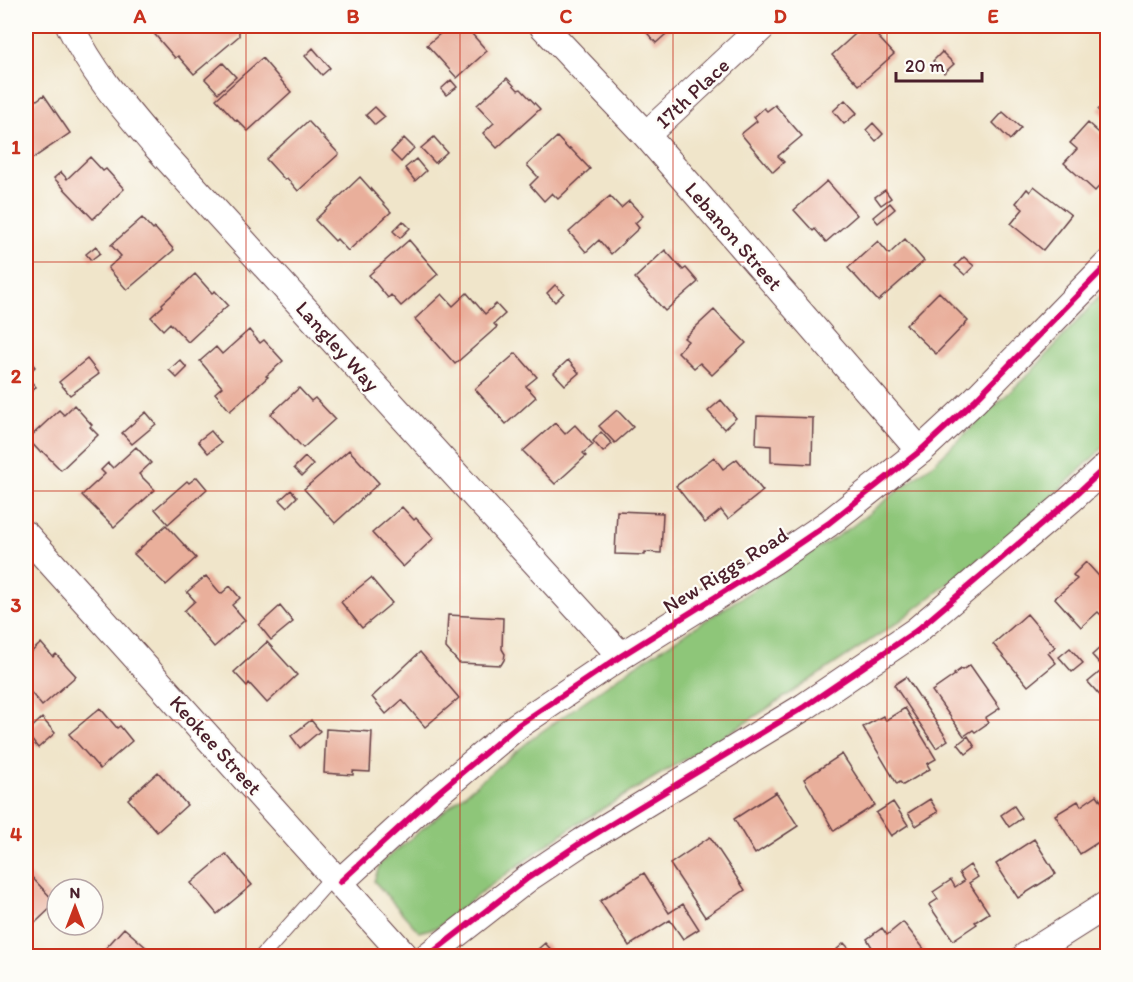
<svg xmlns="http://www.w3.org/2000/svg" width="1133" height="982" font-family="Itim,sans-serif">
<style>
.green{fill:#8ec679;stroke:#6c7252;stroke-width:1.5}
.building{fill:#e9af9b}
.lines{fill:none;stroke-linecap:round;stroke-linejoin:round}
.service-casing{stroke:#633d43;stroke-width:16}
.minor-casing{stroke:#633d43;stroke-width:29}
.service{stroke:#fff;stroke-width:14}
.minor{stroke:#fff;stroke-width:27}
.cycleway-casing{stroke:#fdfcf7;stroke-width:10}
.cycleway{stroke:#d6006c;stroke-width:6}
.grid{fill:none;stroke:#c8321e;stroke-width:1.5;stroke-opacity:0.55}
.labels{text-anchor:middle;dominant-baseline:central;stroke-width:4.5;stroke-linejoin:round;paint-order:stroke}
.street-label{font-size:21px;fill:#4a1f2b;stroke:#fdfcf7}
.neatline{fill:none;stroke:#c8321e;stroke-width:2}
.grid-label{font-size:20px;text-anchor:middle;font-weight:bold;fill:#c8321e}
</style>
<rect width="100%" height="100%" fill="#fdfcf7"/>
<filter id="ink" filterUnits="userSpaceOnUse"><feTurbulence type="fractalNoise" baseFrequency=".0167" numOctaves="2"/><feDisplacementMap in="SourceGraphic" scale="12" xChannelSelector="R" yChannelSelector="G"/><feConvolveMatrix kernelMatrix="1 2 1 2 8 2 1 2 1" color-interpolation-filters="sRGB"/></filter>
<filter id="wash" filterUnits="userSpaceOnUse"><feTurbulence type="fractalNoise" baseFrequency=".008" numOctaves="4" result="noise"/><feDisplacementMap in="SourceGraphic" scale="24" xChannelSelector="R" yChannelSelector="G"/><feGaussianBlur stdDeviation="1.35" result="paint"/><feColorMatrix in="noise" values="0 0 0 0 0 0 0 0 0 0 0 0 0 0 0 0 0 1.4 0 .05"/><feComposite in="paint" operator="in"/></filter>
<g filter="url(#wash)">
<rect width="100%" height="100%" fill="#f0e5ca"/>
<path class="green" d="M1107,288V444L1017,530L897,623L745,723L569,829L483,891L438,927L419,932L374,881L380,864L534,737L631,668L850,528L935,462L1031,372Z"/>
<g id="blocks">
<path class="building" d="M155,26H236L239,29V36L194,74L178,56L175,58L151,30Z
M449,26H465L487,51L457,78L427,45Z
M641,26H675L656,43Z
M864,26H868L894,54L859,85L832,55Z
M313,48L330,68L322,75L305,56Z
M942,52L954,64L944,73L933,61Z
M262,58L291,92L248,131L237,120L236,121L216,99Z
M223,63L236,77L218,93L205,79Z
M507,78L518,90L521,89L540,109L497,148L483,133L494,123L477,105Z
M451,80L457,87L446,95L441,89Z
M44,95L70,133L26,163V108Z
M845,100L857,113L844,124L833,111Z
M1108,100V119L1098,110Z
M775,105L802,136L778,156L784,162L773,172L741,134L757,121L754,117L764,108L767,111Z
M375,107L385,117L375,125L366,115Z
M1003,112L1021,128L1010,140L993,123Z
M308,121L339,154L298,191L287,178L285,180L266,159Z
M873,123L883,134L876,141L866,130Z
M1088,123L1108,141V177L1095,191L1064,163L1077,149L1070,143Z
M434,137L447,152L435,163L421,148Z
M557,137L569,150L570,148L590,169L558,199L552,193L544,201L530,185L538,177L527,165Z
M404,138L414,148L401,162L391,152Z
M90,157L103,171L106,169L124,189L93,219L54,178L61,172L67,179Z
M416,159L426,171L415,181L405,168Z
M360,177L391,212L348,251L337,239L335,241L315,220Z
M827,181L857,215L826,242L815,229L813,231L794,210Z
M1034,186L1071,215L1043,250L1011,224L1023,209L1016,203L1027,189L1030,192Z
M885,190L891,198L881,205L875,197Z
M610,196L621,208L629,201L643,216L635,223L639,228L611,254L599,240L586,252L569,232Z
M890,203L895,209L878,223L873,217Z
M142,218L153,230L155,228L174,250L127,290L108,268L121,256L111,245Z
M403,221L410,228L400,238L393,231Z
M905,239L924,261L878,301L848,268L878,241L889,254Z
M409,240L438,274L401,306L391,295L388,298L369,275Z
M96,246L100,253L91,260L86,254Z
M665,250L683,270L686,268L698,282L665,311L635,278Z
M964,257L974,266L965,275L955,266Z
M195,274L212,293L215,291L228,305L188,342L170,323L163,330L151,317L163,306L162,304Z
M555,285L564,293L555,302L547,293Z
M939,292L968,321L936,354L906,325Z
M467,293L485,314L496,304L505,314L494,324L497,327L455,364L415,319L442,294L453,306Z
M714,310L746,343L712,375L700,363L694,368L678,352L688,341L684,338Z
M249,330L260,343L264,340L283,361L266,376L268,377L230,411L215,393L222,387L200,361L216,347L222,354Z
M516,353L537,377L526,386L536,397L506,424L475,389Z
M26,356L35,367L26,376L36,387L26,397Z
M87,359L99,374L70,395L59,382Z
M180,360L187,368L177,378L169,370Z
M568,360L579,373L565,385L554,373Z
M299,388L311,401L315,398L335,419L303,448L271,414Z
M721,400L736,418L724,429L708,411Z
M74,405L92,425L90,427L98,435L61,470L42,451L40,452L28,439L59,410L64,415Z
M617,410L633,427L615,443L599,426Z
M146,412L156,424L132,444L122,433Z
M757,416L813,418L812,464L771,462V446L756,445Z
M555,423L565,434L575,425L593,445L583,453L586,456L555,484L523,451Z
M211,431L221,443L208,453L198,441Z
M601,432L612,444L603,452L593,441Z
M136,447L151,463L139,474L155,490L114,527L82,495L105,474L101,470L108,463L113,468Z
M349,450L379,483L335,523L304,489Z
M305,457L313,465L302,476L294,468Z
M714,457L723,469L737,459L763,491L728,519L721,510L705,523L676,486Z
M197,477L207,489L168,524L155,509L187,481L189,483Z
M291,490L297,497L287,507L280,500Z
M402,507L414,520L416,518L434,538L403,567L372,533Z
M617,511L663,513L661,553L645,552V555L615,554Z
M166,525L196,558L166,585L134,554Z
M1086,562L1108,586V622L1098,612L1081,627L1055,598L1077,579L1073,575Z
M206,576L221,594L230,586L240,598L232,605L245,620L214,647L184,611L195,601L187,592Z
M371,578L392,603L362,628L341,602Z
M280,606L293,622L271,640L259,625Z
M1027,614L1055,647L1048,653L1056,663L1028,686L993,644Z
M448,615L503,618L502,649L505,654L504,660L501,665L459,663L446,648Z
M267,642L297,675L267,703L249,683L247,686L234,672Z
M41,643L53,657L56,654L76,676L42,706L29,690L26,693V657Z
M1101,647L1108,654V659L1101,665L1092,655Z
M1070,648L1083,663L1072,672L1059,657Z
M420,652L459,698L425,727L402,700L386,714L372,697Z
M970,665L1000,708L985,718L988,723L975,732L973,730L964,736L932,691L955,675L954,674L961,669L962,670Z
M1100,672L1108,680V697L1104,700L1088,682Z
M906,677L948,740L936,748L894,685Z
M100,708L117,728L120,726L132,741L100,769L69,734Z
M905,708L936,759L927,764L930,769L903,785L900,782L897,784L863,727L883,716L886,720Z
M42,718L55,733L38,748L26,733Z
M311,720L320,731L300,748L291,736Z
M326,729L372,732L370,772L353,771V775L324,773Z
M968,736L975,747L966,754L958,744Z
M842,754L875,805L834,831L804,779Z
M158,772L187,805L157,832L128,799Z
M776,792L798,826L755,854L734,819Z
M1097,795L1108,811V836L1080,854L1055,815L1078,801L1081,806Z
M930,799L938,812L916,826L908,813Z
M893,802L908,825L891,836L876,813Z
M1014,806L1022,818L1009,827L1001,815Z
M710,837L745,890L705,917L670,864Z
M1034,839L1056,874L1018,898L996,864Z
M226,854L252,885L217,914L191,883Z
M970,865L978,877L969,883L989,913L975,922L977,924L953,940L929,905L938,899L933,892L951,880L955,887L964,881L959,873Z
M26,871L56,903L36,922L33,919L26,926Z
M644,873L669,913L683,904L699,929L683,939L670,920L629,946L600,901Z
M903,922L928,954L925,956H865L863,954L872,947L867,939L882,928L887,935Z
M124,928L156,956H102L107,951L105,949Z
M545,943L557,956H530Z
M844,943L856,956H840L835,951Z"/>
</g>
</g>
<g filter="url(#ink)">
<use href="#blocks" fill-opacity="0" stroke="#633d43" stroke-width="1.5"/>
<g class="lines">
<g class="service-casing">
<path id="service" d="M262,956L334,875"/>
</g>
<g class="minor-casing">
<path id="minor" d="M70,26C93,73 122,106 156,146L621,656
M543,26L646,135L920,451
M646,135L763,26
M26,535L405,956
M340,882L435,795L517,726L621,656L773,561L829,523L920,451L975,400L1108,264
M428,956L528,878L582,842L804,707L916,631L1070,500L1108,465
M1026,956L1108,904"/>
</g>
<use href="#service" class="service"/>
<use href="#minor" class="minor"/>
<g class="cycleway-casing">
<path id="cycleway" d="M340,882L435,795L517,726L621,656L773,561L829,523L920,451L975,400L1108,264
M428,956L528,878L582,842L804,707L916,631L1070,500L1108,465"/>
</g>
<use href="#cycleway" class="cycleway"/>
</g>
</g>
<path class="grid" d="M246,26V956M460,26V956M673,26V956M887,26V956M26,262H1108M26,491H1108M26,720H1108"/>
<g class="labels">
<g class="street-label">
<text transform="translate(692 93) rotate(-43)">17th Place</text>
<text transform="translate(734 236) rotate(49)">Lebanon Street</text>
<text transform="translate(338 346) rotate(48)">Langley Way</text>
<text transform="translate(725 570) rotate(-32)">New Riggs Road</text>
<text transform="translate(216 745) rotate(48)">Keokee Street</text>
</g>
</g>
<rect width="1133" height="982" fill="none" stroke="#fdfcf7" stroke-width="66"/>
<g transform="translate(75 907)"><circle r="28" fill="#fdfcf7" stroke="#b5a4a5" stroke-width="1.5"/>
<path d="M0-4.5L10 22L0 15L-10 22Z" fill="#c8321e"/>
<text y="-9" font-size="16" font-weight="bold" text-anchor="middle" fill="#4a1f2b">N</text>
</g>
<path d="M896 72v9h86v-9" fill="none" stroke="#4a1f2b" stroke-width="3"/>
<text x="905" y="72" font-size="18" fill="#4a1f2b" stroke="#fdfcf7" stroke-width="4.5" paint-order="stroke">20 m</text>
<rect x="33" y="33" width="1067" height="916" class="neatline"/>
<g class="grid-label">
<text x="140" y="23">A</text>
<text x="353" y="23">B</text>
<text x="566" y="23">C</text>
<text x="780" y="23">D</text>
<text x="993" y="23">E</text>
<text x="16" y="154">1</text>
<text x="16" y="383">2</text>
<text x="16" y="612">3</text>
<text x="16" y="841">4</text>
</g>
</svg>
